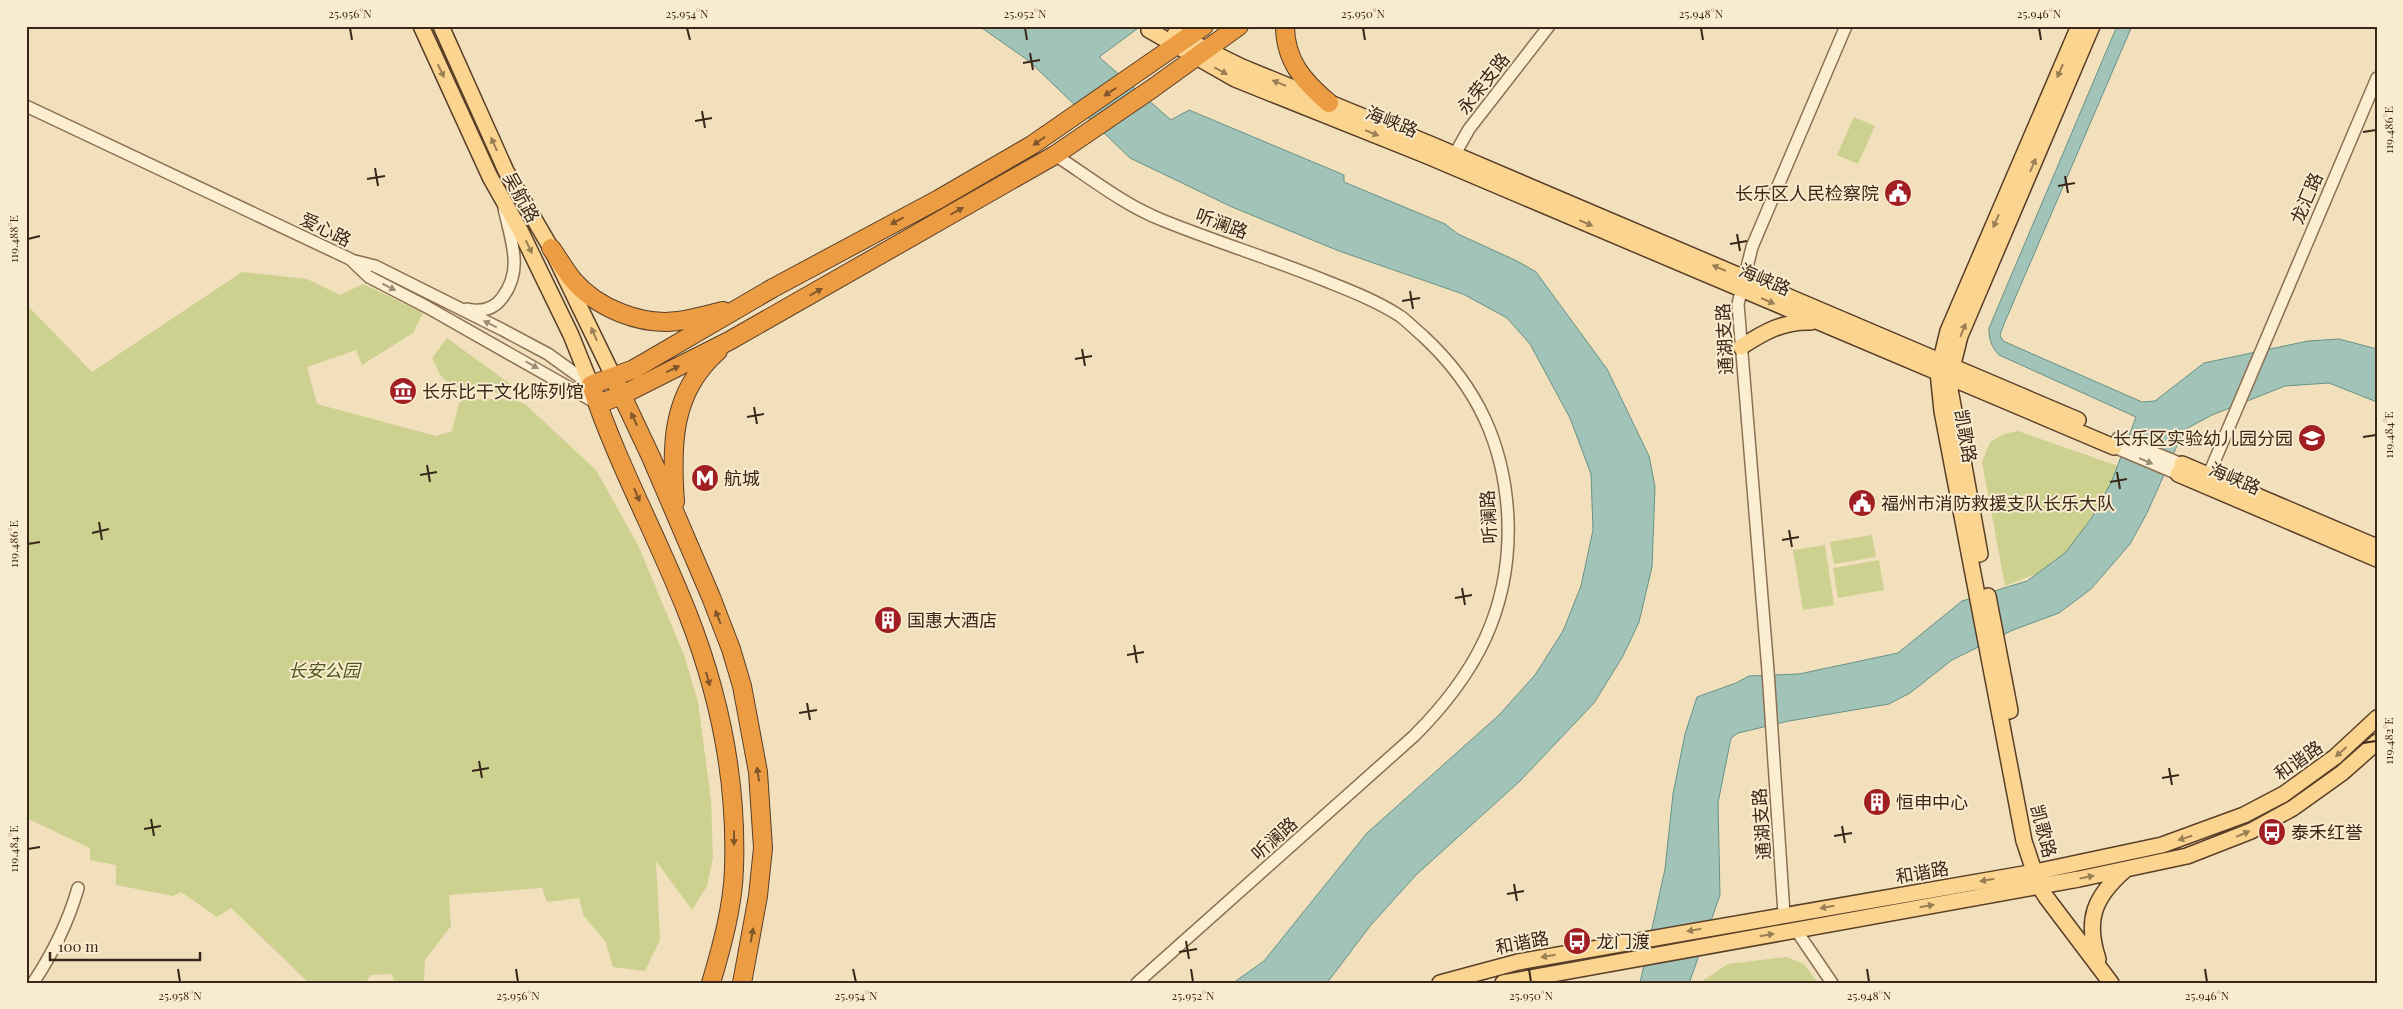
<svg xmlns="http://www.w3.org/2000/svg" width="2403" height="1009" font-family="'Playfair Display','Noto Sans SC',serif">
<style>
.green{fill:#ccd190}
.water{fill:#a1c3b8;stroke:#679286}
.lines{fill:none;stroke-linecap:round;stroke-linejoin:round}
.minor-casing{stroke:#8c7054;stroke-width:14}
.major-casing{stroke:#593e29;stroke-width:18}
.highway-casing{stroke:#593e29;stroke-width:20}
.minor{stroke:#fceed0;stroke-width:11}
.major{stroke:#fbd58f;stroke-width:15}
.highway{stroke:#ec9c43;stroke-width:18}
.oneway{fill:#9a7e54}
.oneway2{fill:#81562a}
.oneway3{fill:#9a8b75}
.ticks{fill:none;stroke:#39281a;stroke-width:2}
.labels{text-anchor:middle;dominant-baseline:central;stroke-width:4;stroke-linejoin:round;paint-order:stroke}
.street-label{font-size:18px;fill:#39281a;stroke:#f9ebcd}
.poi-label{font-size:18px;fill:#39281a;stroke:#f9ebcd;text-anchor:start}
.park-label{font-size:18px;font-style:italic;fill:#4c581f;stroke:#f9ebcd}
.neatline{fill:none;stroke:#39281a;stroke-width:2}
.ticks-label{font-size:12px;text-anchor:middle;fill:#39281a}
</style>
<rect width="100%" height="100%" fill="#f2e0bc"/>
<path class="green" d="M1854,117L1875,126L1858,164L1837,155Z
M242,272L307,279L340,295L363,284L423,313L413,333L362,365L356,350L307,367L317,404L436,436L452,431L460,400L511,398L526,405L596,470L638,545L684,655L698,702L711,800L713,858L707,886L692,910L656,861L660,940L645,971L613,967L605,941L583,915L579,898L547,902L542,888L449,895L451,926L425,960L424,983H394L392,974L370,975L366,983H309L231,908L217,917L181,892L173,896L116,885V865L90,860V848L26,818V304L92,372Z
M447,338L509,383L515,390C493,395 463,395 444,379C439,375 436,364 432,358Z
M2018,431L2121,467L2108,504L2054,567L2005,586L1982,462L1990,442L2004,434Z
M1872,535L1876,557L1834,564L1830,542Z
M1825,545L1834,605L1803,610L1793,550Z
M1879,560L1884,590L1838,598L1833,568Z
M1787,957L1804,964L1818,983H1699L1728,964Z"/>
<path class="water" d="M979,26H1141L1099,57L1171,120L1189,110L1344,175V182L1445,224L1458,234L1517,261L1536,272L1607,369L1649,456L1655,487L1652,567L1639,622L1623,656L1594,703L1520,781L1416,875L1370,926L1327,983H1233L1264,961L1367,833L1499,715L1535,675L1563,631L1581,586L1593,530L1591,474L1570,418L1530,344L1507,318L1463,294L1339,251L1232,207L1130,158L1029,61Z
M2117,26H2132L2004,324L2000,335L2003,341L2142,402L2155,401L2204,363L2308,341L2339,339L2377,349V402L2329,383L2285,386L2212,415L2184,430L2147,513L2130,544L2091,589L2059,613L2013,630L1952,660L1910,693L1889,704L1789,721L1738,733L1731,738L1718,803L1720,895L1691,978L1689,983H1640L1665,869L1673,794L1685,734L1697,697L1736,683L1749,676L1799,674L1898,653L1962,601L2027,581L2065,553L2091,519L2111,483L2136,417L1999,355C1991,346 1989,340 1989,328Z"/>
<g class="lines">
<g class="minor-casing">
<path id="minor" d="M26,106L350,259L369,277L427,307L598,404
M1055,155C1089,177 1124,205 1162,220C1216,242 1272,259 1326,281C1351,291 1377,301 1400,316C1408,322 1416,330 1423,336C1478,387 1505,446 1508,520C1511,610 1475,675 1414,736L1137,983
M1451,161L1469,129L1549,26
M351,260L375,266L503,330L548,354L591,385
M467,309C480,312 493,310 502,298C524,270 511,241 504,208
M2118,438L2182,464
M2114,447L2178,474
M2206,481L2377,78
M1784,914L1768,671L1738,304L1752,247L1846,26
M1796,930L1832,983
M33,983C53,953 68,923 78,888"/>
</g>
<g class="major-casing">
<path id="major" d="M421,26L490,177L520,230L571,335L591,385
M441,26L506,171L551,248L614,378
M2079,26L1948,331L1938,372L1942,411L2024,841L2039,886L2046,897L2111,983
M1149,30L1235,79L1425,155L2114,447
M1175,34L1242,67L1430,144L2078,420
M1741,347C1764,332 1783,321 1811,322
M2182,464L2377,547
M2178,474L2377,559
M1980,554L1950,389V376L1960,336L2092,26
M1988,596L2010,711
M2098,959C2085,920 2094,897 2125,870
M1440,983L1518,962L2035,872L2162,845L2244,815L2284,794L2335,757L2377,718
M1503,983L2079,879L2187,856L2251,831L2293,808L2342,773L2377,742"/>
</g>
<g class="highway-casing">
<path id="highway" d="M1285,26C1285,61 1304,82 1329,103
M551,248C558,258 565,270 573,280C597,308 641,326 678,321C693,319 708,315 723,311
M617,385L651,457L711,597L731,649L742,686L758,772L763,848L758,896L742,983
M598,404L622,395L729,341L1055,155L1153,88L1239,26
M675,502C671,446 671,392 718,351
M711,983C722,946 733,906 734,868C737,781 719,693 687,612C657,536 617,463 591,385L634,369L773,288L939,199L1032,145L1204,26"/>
</g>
<use href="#minor" class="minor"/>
<use href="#major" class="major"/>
<use href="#highway" class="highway"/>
</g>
<defs><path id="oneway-solid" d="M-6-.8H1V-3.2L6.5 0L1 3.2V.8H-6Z" transform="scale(1.25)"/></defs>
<g class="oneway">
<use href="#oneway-solid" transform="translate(441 71) rotate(65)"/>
<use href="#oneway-solid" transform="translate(1221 71) rotate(29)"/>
<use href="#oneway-solid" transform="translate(2060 71) rotate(113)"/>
<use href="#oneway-solid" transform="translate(1279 83) rotate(-158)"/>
<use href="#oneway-solid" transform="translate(1372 133) rotate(22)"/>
<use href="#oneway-solid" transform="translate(494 144) rotate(-114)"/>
<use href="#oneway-solid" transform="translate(2033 165) rotate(-67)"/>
<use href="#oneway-solid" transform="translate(1996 221) rotate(113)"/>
<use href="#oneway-solid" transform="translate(1586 223) rotate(23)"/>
<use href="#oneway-solid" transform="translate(529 247) rotate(64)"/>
<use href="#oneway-solid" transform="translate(1719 268) rotate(-157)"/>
<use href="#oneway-solid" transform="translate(1768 301) rotate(23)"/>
<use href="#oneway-solid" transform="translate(1963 330) rotate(-68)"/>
<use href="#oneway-solid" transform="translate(594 334) rotate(-114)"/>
<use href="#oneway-solid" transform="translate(2341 752) rotate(139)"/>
<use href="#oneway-solid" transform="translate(2243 834) rotate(-23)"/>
<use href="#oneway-solid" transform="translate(2185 838) rotate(163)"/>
<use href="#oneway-solid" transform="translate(2087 877) rotate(-11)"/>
<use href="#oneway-solid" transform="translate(1987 880) rotate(170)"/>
<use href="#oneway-solid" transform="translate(1927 906) rotate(-10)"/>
<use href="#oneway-solid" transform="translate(1827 907) rotate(170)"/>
<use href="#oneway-solid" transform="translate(1694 930) rotate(170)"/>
<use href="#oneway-solid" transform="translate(1767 935) rotate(-10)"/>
<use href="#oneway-solid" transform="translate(1548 956) rotate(170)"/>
</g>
<g class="oneway2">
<use href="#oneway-solid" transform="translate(1110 92) rotate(147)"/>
<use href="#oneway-solid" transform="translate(1039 141) rotate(145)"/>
<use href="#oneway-solid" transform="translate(957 211) rotate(-30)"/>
<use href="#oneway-solid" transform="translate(897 221) rotate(152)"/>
<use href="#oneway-solid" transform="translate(816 292) rotate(-30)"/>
<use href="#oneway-solid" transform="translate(673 369) rotate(-25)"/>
<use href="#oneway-solid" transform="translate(634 419) rotate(-115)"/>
<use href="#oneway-solid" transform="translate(637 495) rotate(67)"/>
<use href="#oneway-solid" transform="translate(718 617) rotate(-111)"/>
<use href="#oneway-solid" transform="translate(708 679) rotate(74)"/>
<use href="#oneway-solid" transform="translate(758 774) rotate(-98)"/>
<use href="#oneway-solid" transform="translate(734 838) rotate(90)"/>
<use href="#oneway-solid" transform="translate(752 935) rotate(-80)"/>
</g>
<g class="oneway3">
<use href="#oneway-solid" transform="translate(389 287) rotate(27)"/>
<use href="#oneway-solid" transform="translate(490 324) rotate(-154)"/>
<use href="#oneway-solid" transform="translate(532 365) rotate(30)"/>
<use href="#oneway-solid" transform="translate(2146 461) rotate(23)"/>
</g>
<path class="ticks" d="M350,28L352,40M687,28L690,40M1025,28L1027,40M1363,28L1365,40M1701,28L1703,40M2039,28L2041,40M1030,53L1033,70M1023,63L1040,60M702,111L705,128M695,121L712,118M2363,132L2376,130M375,168L378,186M2065,176L2068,193M367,179L385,176M2058,186L2075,183M1737,234L1740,251M28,239L40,236M1730,244L1747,241M1410,291L1413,309M1402,301L1420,298M1082,349L1085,366M1075,359L1092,356M754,407L757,424M747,417L764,414M2363,437L2376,435M427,465L430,482M2117,472L2120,489M420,475L437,472M2110,482L2127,479M99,522L102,540M1789,530L1792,547M92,533L109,529M1782,540L1799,537M28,544L40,542M1462,588L1465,605M1455,598L1472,595M1134,645L1137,663M1127,655L1144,652M807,703L810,720M799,713L817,710M2363,743L2376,741M479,761L482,778M2169,768L2172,785M472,771L489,768M2162,778L2179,775M151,819L154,836M1842,826L1845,843M144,829L161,826M1834,836L1852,833M28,849L40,847M1514,884L1517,901M1507,894L1524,891M1186,941L1189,959M1179,952L1197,949M178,969L180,982M516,969L518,982M853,969L856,982M1191,969L1193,982M1529,969L1531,982M1867,969L1869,982M2205,969L2207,982"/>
<defs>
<g id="civic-disc" transform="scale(1.4375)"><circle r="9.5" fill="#a11e23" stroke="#f9ebcd"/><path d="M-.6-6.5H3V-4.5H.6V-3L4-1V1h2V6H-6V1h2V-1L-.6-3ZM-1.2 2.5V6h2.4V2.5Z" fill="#fff"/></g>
<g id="museum-disc" transform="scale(1.4375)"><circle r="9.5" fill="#a11e23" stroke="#f9ebcd"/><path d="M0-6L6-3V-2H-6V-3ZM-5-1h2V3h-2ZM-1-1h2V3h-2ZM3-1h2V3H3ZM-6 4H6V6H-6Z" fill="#fff"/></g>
<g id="school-disc" transform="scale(1.4375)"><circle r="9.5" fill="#a11e23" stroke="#f9ebcd"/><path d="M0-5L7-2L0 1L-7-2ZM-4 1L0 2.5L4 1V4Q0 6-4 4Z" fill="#fff"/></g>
<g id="metro-disc" transform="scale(1.4375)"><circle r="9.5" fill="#a11e23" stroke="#f9ebcd"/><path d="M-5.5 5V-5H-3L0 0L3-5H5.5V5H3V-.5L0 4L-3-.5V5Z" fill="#fff"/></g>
<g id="building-disc" transform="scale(1.4375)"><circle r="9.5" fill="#a11e23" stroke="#f9ebcd"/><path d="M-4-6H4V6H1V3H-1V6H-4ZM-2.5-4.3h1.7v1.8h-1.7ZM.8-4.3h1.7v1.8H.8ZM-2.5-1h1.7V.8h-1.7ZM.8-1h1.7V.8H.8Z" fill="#fff"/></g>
<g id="bus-disc" transform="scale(1.4375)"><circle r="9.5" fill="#a11e23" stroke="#f9ebcd"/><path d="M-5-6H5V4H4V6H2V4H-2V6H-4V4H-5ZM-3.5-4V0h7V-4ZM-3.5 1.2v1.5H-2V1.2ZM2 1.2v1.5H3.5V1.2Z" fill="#fff"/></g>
</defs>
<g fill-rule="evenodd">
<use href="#civic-disc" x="1898" y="193"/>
<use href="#museum-disc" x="403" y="391"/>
<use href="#school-disc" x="2312" y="438"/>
<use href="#metro-disc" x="705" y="478"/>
<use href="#civic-disc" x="1862" y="503"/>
<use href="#building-disc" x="888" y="620"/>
<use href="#building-disc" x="1877" y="802"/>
<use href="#bus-disc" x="2272" y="832"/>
<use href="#bus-disc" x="1577" y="941"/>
</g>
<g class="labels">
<g class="street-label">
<text transform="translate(1483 83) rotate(-52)">永荣支路</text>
<text transform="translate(1392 121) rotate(22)">海峡路</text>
<text transform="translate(522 197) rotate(61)">吴航路</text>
<text transform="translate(2306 198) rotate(-67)">龙汇路</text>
<text transform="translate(1222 223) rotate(20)">听澜路</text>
<text transform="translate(326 229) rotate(26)">爱心路</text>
<text transform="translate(1765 279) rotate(23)">海峡路</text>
<text transform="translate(1724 339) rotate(-93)">通湖支路</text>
<text transform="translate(1966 436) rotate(80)">凯歌路</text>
<text transform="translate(2235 478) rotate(23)">海峡路</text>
<text transform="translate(1488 517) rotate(-93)">听澜路</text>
<text transform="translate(2298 760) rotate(-35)">和谐路</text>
<text transform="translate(1761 824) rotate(-94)">通湖支路</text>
<text transform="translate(2044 831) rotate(75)">凯歌路</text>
<text transform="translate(1274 838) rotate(-42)">听澜路</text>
<text transform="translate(1922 872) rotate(-10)">和谐路</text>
<text transform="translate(1522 942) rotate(-11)">和谐路</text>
</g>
<g class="poi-label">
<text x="1879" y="193" text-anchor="end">长乐区人民检察院</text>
<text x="422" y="391">长乐比干文化陈列馆</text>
<text x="2293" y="438" text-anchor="end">长乐区实验幼儿园分园</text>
<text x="724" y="478">航城</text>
<text x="1881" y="503">福州市消防救援支队长乐大队</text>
<text x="907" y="620">国惠大酒店</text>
<text x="1896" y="802">恒申中心</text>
<text x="2291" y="832">泰禾红誉</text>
<text x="1596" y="941">龙门渡</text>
</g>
<g class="park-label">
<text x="324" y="670">长安公园</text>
</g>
</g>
<rect width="2403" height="1009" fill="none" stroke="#f9ebcd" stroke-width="55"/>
<path d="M50 952v8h150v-8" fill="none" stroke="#39281a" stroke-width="2.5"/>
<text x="58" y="952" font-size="15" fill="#39281a" stroke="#f9ebcd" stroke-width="4" paint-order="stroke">100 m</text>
<rect x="28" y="28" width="2348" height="954" class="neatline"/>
<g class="ticks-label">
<text x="350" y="18">25.956°N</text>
<text x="687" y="18">25.954°N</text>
<text x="1025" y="18">25.952°N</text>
<text x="1363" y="18">25.950°N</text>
<text x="1701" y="18">25.948°N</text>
<text x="2039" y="18">25.946°N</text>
<text transform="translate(2389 130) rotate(-90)" y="4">119.486°E</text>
<text transform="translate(14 239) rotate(-90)" y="4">119.488°E</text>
<text transform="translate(2389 435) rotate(-90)" y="4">119.484°E</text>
<text transform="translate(14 544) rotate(-90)" y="4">119.486°E</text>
<text transform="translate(2389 741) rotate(-90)" y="4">119.482°E</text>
<text transform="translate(14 849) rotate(-90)" y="4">119.484°E</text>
<text x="180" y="1000">25.958°N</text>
<text x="518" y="1000">25.956°N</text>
<text x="856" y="1000">25.954°N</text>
<text x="1193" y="1000">25.952°N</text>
<text x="1531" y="1000">25.950°N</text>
<text x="1869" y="1000">25.948°N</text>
<text x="2207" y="1000">25.946°N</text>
</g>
</svg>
